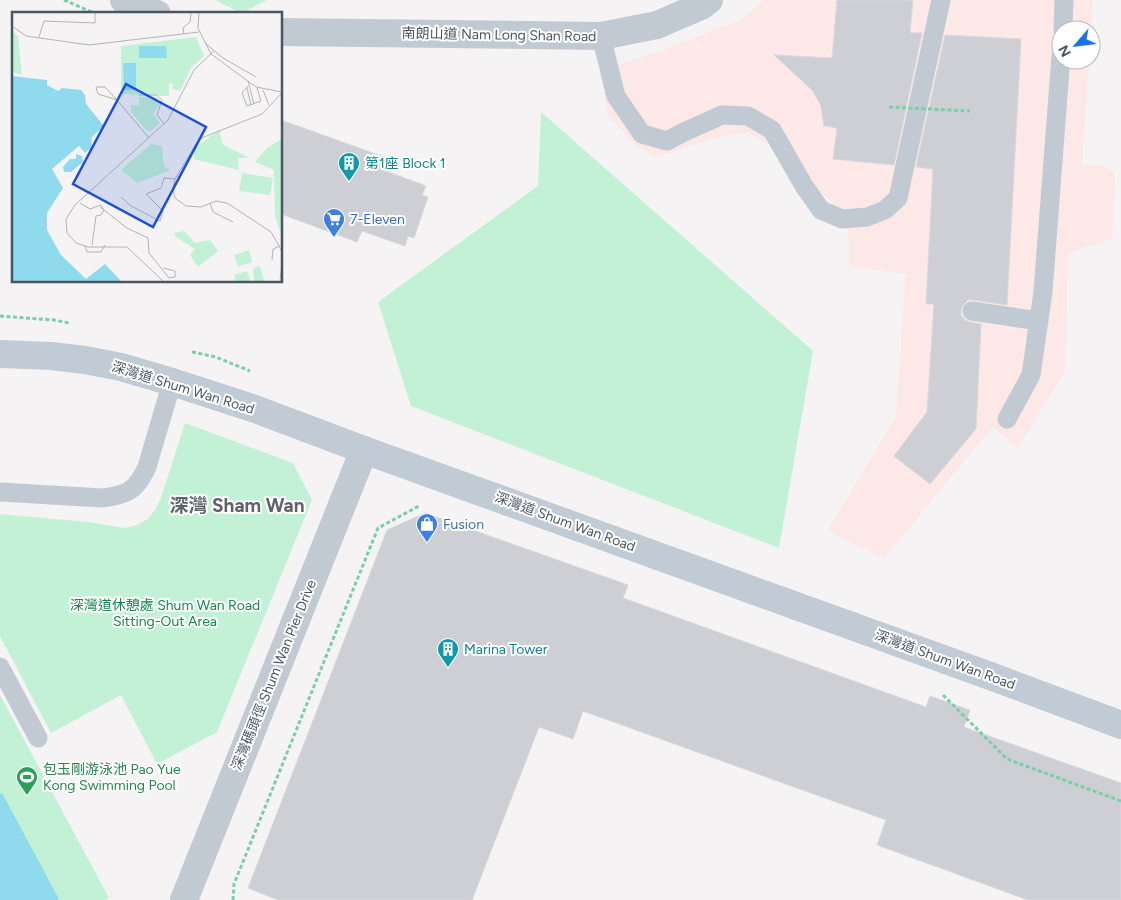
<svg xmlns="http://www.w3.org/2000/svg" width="1121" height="900" font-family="Figtree,'Noto Sans TC',sans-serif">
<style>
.medical{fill:#fce8e6}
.green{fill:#c3f1d5}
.water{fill:#90daee}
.building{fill:#cdcfd5;stroke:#d7d9de}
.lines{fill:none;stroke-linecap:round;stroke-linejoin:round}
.path{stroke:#7ad0a6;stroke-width:3;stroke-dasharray:4 2.5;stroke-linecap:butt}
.lane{stroke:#c1cad2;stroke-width:19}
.street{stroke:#c1cad2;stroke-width:28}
.secondary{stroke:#c1cbd6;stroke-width:28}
.path-bridge{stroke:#7ad0a6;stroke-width:3;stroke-dasharray:4 2.5;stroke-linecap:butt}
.labels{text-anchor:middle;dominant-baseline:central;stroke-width:4;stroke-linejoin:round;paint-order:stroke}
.street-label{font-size:14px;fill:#4a5661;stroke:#fff}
.culture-label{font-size:14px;fill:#0d838f;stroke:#fff;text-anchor:start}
.shop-label{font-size:14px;fill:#366cbe;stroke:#fff;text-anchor:start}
.park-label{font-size:14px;fill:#17864f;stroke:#fff}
.leisure-label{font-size:14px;fill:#27864d;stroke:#fff;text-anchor:start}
.district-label{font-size:19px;font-weight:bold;fill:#5f6368;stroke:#fff}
.inset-river{fill:none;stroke:#90daee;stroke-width:2.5}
.inset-road{fill:none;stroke:#b1b4b9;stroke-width:1}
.view{fill:#1d4ed8;fill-opacity:0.15;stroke:#1d4ed8;stroke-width:2.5}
.inset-edge{fill:none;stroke:#4a5661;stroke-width:2.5}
</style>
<rect width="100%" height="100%" fill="#f5f3f3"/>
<path class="medical" d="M764,0H1093L1091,30H1061V60H1089L1082,165H1102L1115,173L1112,239L1068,253L1065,371L1018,448L993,427L945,484L884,559L828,530L896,417L906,274L850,266L847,218L782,153L748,132L718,137L657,157L636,146L609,116L599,72L666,49L740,20Z"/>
<path class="green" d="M215,0H267L241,13Z
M541,112L813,351L779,548L411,406L378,302L538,186Z
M185,423L293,463L312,500L217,732L157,764L121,695L51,733L0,636V514L87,522L125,528L137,525L148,519L155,510L161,498Z
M0,695L109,898L105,900H0Z"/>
<path class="water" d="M2,793L59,899L58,900H0V794Z"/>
<path class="building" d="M837,0H913L910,33H922L894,165L833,159L837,128L824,126L821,106L813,91L774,55L832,58Z
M945,35L1021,39L1007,305L973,300H968L964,304L961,309V315L965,320L970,322L981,324L976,429L930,484L894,456L927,412L934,304H926L933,169L916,167Z
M281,120L387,158L383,170L426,186L422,195L428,197L414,238L408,236L405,246L362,231L357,242L281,214Z
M425,513L628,585L623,598L926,707L930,696L970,710L964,727L1121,783V900H1028L877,845L886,820L583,711L573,739L539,727L472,900H278L248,888L387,530Z"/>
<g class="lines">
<path class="path" d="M64,0L94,13
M0,316L54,320L69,323
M192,352L216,357L250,371
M943,695L1007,759L1121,801
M233,900L234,884L378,528L419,506"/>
<path class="lane" d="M1063,30L1064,0
M601,36L616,96L642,134L667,141L684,132L722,115L748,116L772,130L804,186L821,210L842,219L867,217L885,210L898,198L941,0
M972,311L1039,321
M1007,419L1031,375L1043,292L1061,56
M0,492L102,498C127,495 136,491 147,467L172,382
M0,667L38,738"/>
<path class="street" d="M124,0L140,8L157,14
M281,32L601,36L657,25L701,6L709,0
M184,900L364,450"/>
<path class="secondary" d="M0,354L51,356L85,360L121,367L172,382L255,409L364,450L993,677L1121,725"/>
<path class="path-bridge" d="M889,107L970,111"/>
</g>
<defs>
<g id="building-pin" transform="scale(1.125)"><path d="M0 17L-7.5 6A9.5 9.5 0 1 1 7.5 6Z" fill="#0f9aa8" stroke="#fff"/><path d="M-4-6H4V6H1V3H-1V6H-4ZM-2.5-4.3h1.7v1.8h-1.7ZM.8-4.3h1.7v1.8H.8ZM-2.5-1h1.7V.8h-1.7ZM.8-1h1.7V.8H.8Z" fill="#fff"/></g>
<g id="supermarket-pin" transform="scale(1.125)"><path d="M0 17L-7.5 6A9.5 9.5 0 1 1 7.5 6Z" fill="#3f7fe0" stroke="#fff"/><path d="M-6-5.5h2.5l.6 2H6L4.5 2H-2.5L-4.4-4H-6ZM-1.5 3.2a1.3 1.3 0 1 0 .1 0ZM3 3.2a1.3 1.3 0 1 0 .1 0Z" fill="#fff"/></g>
<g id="shop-pin" transform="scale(1.125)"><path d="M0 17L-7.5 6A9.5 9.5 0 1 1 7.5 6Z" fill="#3f7fe0" stroke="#fff"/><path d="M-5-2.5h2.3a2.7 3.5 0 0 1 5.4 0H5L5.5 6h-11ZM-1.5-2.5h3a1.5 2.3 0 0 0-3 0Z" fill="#fff"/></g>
<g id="stadium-pin" transform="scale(1.125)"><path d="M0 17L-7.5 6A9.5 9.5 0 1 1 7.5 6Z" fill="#2e9e5b" stroke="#fff"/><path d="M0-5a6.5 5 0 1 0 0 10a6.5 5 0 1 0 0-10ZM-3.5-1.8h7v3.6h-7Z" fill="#fff"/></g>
</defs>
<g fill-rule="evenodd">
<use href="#building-pin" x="349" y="163"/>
<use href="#supermarket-pin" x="334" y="219"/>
<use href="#shop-pin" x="427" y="524"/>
<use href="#building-pin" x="448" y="649"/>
<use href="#stadium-pin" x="27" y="777"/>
</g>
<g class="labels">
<g class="street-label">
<text transform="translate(499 35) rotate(1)">南朗山道 Nam Long Shan Road</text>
<text transform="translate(183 388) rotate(17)">深灣道 Shum Wan Road</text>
<text transform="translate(565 522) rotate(20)">深灣道 Shum Wan Road</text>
<text transform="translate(945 660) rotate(20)">深灣道 Shum Wan Road</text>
<text transform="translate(274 675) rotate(-68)">深灣碼頭徑 Shum Wan Pier Drive</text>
</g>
<g class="culture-label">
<text x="365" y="163">第1座 Block 1</text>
<text x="464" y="649">Marina Tower</text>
</g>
<g class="shop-label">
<text x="350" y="219">7-Eleven</text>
<text x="443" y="524">Fusion</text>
</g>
<g class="park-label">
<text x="165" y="605">深灣道休憩處 Shum Wan Road<tspan x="165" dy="16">Sitting-Out Area</tspan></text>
</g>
<g class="leisure-label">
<text x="43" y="769">包玉剛游泳池 Pao Yue<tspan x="43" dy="16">Kong Swimming Pool</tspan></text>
</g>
<g class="district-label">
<text x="237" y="505">深灣 Sham Wan</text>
</g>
</g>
<g transform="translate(12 12)">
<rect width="270" height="270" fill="#f5f3f3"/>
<path d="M0,19L6,24L10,63L0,60ZM184,25L192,44L179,56L168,79L160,77L161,72L157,71V84L109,82V34ZM127,85H144L149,90L141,102L148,111L139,119H135L119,100V93H127ZM207,118L211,133L238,146H226L227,158L182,147V136ZM270,127V225L263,204L262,158L243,150L256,135ZM139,132L150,134L152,154L159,158L125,171L109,158ZM230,161L261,166L258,183L227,179ZM172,219L183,231L198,228L206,239L186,255L178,243L183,237L164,225L162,221ZM237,238L240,250L226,255L222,243ZM248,254L252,269H242L241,256ZM235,259L239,269H224L222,263Z" fill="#c3f1d5"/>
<path d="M127,34H154L155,46H127ZM111,51H124V78H112ZM0,64L35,68V73L46,79L50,76L69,78L73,83L74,92L92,114L80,125L79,136L73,141L67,134L40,157L51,176L35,201V218L49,243L74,267L93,252L109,269H0ZM64,142L70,144L71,150L59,160H52L51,155L58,147H64Z" fill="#90daee"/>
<path class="inset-river" d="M0,232L34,201"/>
<path class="inset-road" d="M187,1L186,16L199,42L244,75L270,80M0,14L14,24L77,33L187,20M172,22L171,16L178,10L179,1M27,25L32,9L83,11V1M193,31L211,46L244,65M236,69L242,92M235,76L239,93M251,78L257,93M270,81L250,102L187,127L163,167L161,177L163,186L174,194L189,195L204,189L215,191L259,220L270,239M127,83H144L150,88L145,103L152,112M105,88L86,82L84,75H93L105,88L137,126M235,94L249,89L245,76M235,94L230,81L236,74M109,185L119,194L148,209L151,199L134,182L149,176L152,166L163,167M68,191L78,197L89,193L92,198L89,203L84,204L80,233M198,191L201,200L221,210M88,195L115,216L136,226L137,241L157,266L163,265V259L151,256M73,234L75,240H89L93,233M260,248L261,237L268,234M151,269L115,235H76L64,231L55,221L54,207L63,193L156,108L182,58L202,39M268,269L270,251"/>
<path class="view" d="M114,72L194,115L141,215L61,172Z"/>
<rect width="270" height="270" class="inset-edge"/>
</g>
<g transform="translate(1076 45) rotate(242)"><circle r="24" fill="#ffffff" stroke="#b7bbc0"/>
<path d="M0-4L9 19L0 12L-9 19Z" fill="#1a73e8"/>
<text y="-8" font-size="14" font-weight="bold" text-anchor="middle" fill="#4a5661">N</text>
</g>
</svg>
